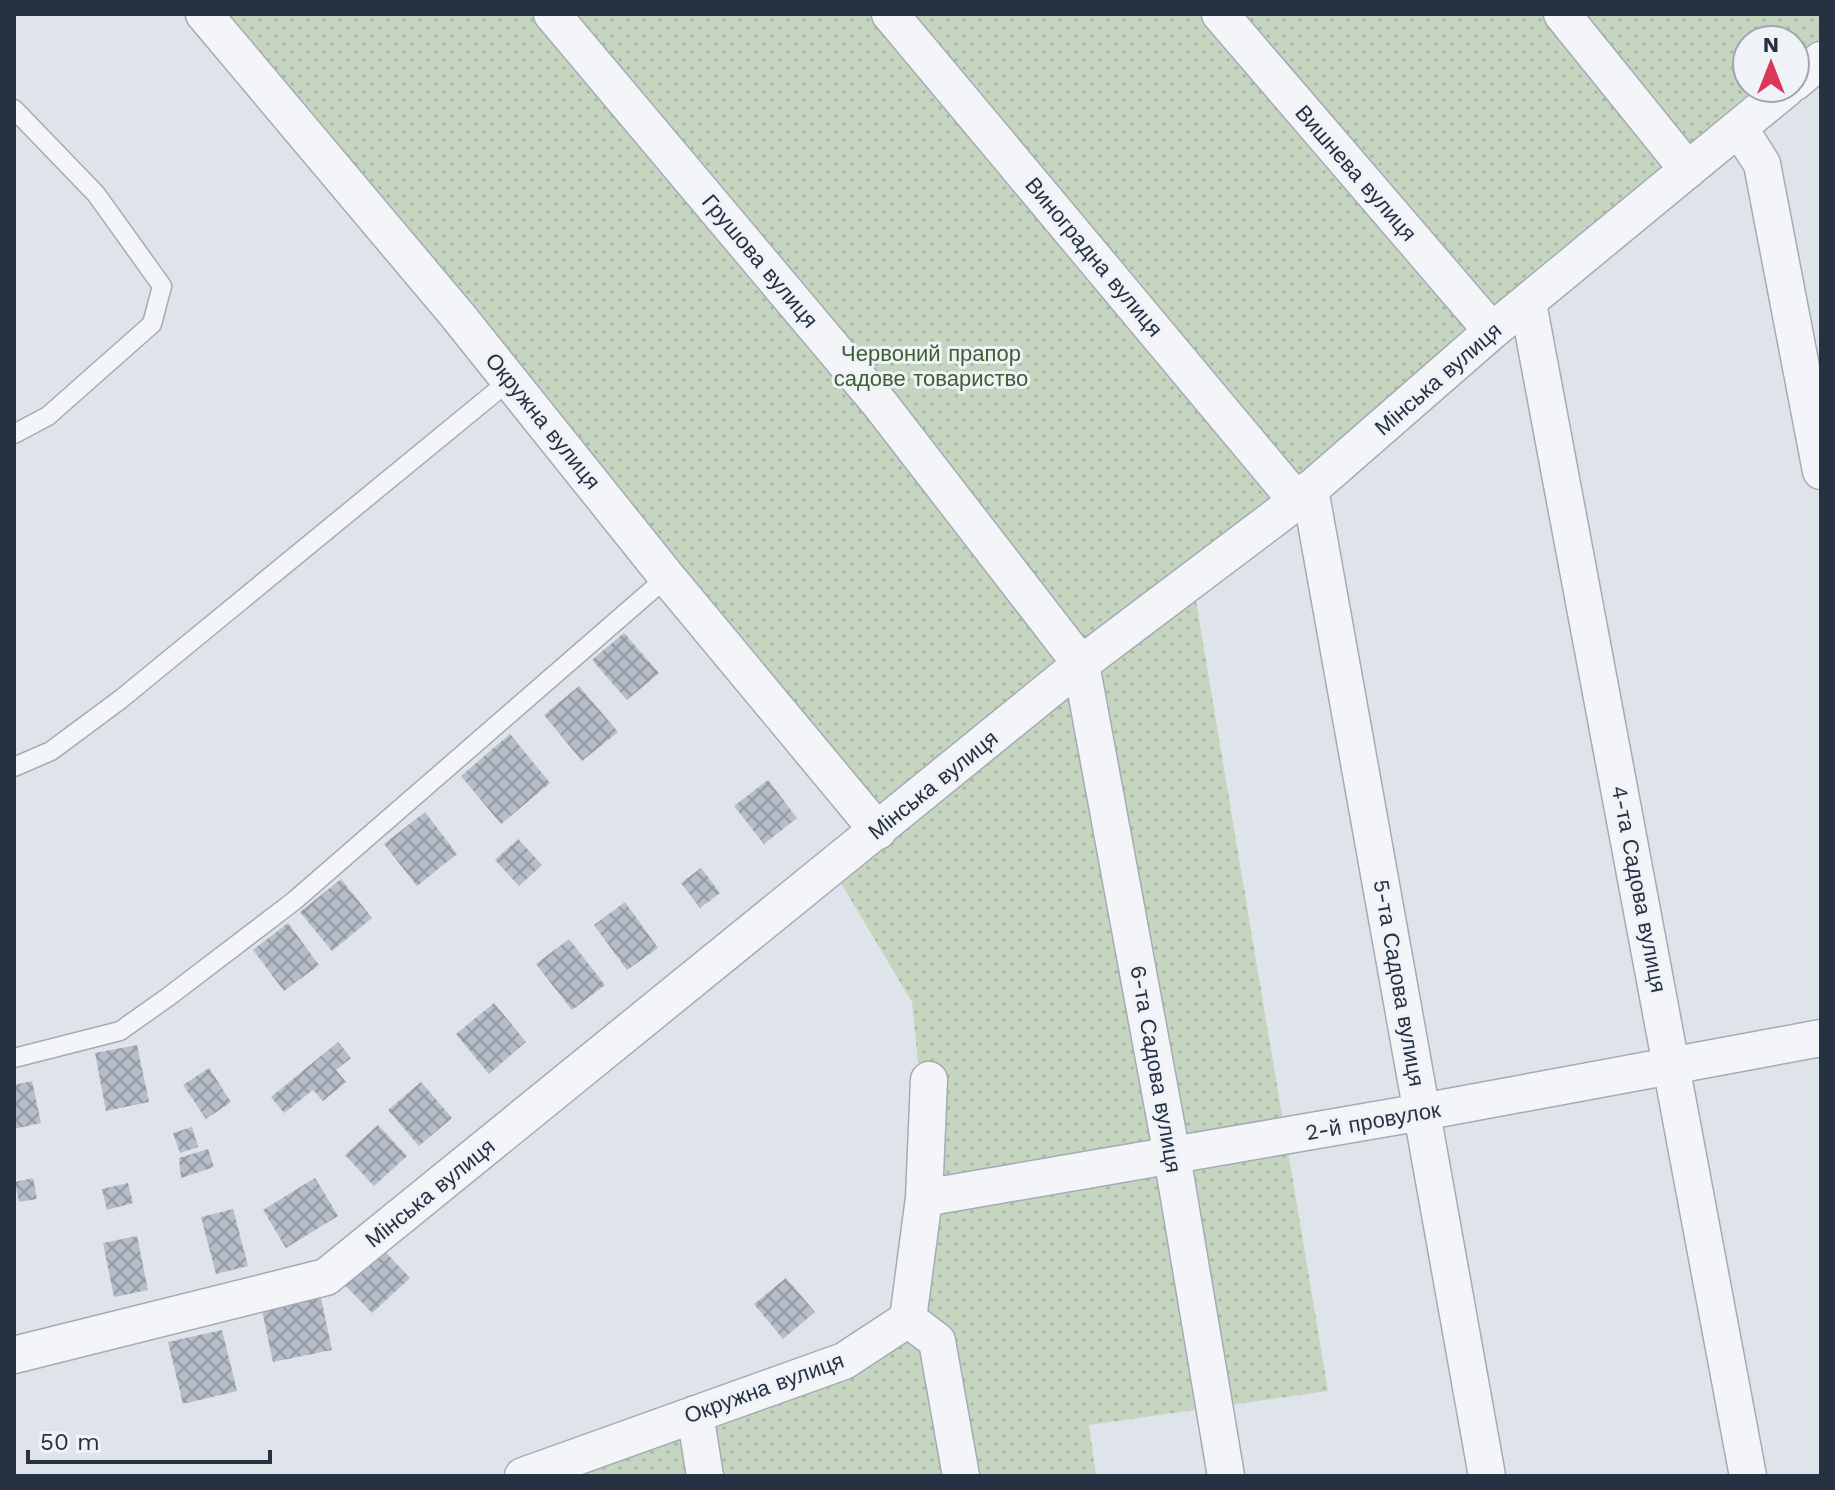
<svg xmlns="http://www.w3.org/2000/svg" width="1835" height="1490" font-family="'Work Sans',sans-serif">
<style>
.park{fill:url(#park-dots)}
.building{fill:url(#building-cross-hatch)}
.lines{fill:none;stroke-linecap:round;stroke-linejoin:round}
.lane-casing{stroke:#a4abb5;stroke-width:21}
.street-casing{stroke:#a4abb5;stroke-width:39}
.lane{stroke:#f3f5f8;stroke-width:18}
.street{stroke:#f3f5f8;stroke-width:36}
.labels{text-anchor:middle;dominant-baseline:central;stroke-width:6;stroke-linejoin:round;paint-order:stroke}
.street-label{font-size:22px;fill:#263243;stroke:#eff3f7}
.park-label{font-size:22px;fill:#3d6032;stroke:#eff3f7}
</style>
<defs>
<pattern id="park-dots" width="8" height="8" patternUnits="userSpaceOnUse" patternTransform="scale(2)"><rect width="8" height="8" fill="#c6d5c0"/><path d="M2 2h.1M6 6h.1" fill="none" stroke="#aab7a6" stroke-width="1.8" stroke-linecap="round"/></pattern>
<pattern id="building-cross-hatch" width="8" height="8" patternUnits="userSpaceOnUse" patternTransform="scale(2)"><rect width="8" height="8" fill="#b6bdc8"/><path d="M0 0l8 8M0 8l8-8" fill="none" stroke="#949aa4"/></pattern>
</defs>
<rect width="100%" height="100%" fill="#dfe4ea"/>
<path class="park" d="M187,14H1821V45L1795,68V40H1747V88H1772L1195,595L1328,1391L1089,1425L1096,1476H509L842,1357L891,1312L909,1196L920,1082L912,1002L836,875L861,831Z"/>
<path class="building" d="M624,633L659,673L627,700L592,660Z
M579,686L618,732L582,761L544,715Z
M510,734L550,783L501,824L461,776Z
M768,780L797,818L764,844L734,806Z
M425,812L457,854L417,886L384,844Z
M518,839L542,865L519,886L495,860Z
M701,868L720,893L700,908L681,883Z
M341,879L372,918L332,951L300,912Z
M625,902L658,948L627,970L594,925Z
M288,923L319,965L284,991L253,950Z
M569,939L605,985L572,1010L536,964Z
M494,1003L526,1042L489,1074L456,1034Z
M338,1042L351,1058L336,1070L346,1082L323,1101L313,1090L284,1113L271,1097Z
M137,1045L149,1102L106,1111L95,1053Z
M209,1068L231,1102L206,1119L183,1085Z
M32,1081L41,1123L14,1129V1085Z
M421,1082L452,1118L419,1146L388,1110Z
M378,1125L407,1156L374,1186L345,1155Z
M192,1127L198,1147L180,1153L173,1133Z
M208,1149L214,1167L181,1178L179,1158Z
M33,1178L37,1199L19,1202L15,1182Z
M315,1178L338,1216L286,1248L263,1210Z
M128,1183L133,1203L107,1210L102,1189Z
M233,1209L248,1266L216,1274L201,1217Z
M137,1236L148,1290L114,1297L103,1243Z
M378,1244L410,1278L372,1313L340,1280Z
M786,1278L815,1312L783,1339L754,1304Z
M319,1289L332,1350L273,1362L260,1301Z
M222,1330L237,1391L183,1404L168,1342Z"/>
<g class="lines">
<g class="lane-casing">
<path id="lane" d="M14,109L96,194L162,286L152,324L48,416L14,434
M14,767L51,751L121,699L510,380
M14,1058L120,1031L168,997L294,901L667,577"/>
</g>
<g class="street-casing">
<path id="street" d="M204,14L458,316L667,577L878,831
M552,14L880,404L1081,664L1172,1156L1226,1476
M890,14L1297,501
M1220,14L1492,331
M1562,14L1688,170
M1795,82L1821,60
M1739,128L1762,164L1821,471
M1528,303L1748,1476
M1310,489L1487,1476
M924,1198L1422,1112L1821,1038
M908,1319L937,1341L961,1476
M14,1355L326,1277L1081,664L1297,501L1492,331L1787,88
M695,1414L705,1476
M523,1476L844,1361L908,1319L924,1198L929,1080"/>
</g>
<use href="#lane" class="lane"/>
<use href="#street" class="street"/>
</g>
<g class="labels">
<g class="street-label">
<text transform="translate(1356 173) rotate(49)">Вишнева вулиця</text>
<text transform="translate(1094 257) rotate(50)">Виноградна вулиця</text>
<text transform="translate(760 261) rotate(50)">Грушова вулиця</text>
<text transform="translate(1438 379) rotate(-41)">Мінська вулиця</text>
<text transform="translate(543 421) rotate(51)">Окружна вулиця</text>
<text transform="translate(933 785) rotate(-39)">Мінська вулиця</text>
<text transform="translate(1639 889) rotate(79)">4-та Садова вулиця</text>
<text transform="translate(1399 983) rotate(80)">5-та Садова вулиця</text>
<text transform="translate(1156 1069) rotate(80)">6-та Садова вулиця</text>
<text transform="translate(1373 1121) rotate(-10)">2-й провулок</text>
<text transform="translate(430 1193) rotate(-39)">Мінська вулиця</text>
<text transform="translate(764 1388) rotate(-20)">Окружна вулиця</text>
</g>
<g class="park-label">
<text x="931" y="353">Червоний прапор<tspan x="931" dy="25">садове товариство</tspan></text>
</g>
</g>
<rect width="1835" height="1490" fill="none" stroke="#263243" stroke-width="32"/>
<g transform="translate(1771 64)"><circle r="38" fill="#eff3f7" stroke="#9fa6af" stroke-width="2"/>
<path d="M0-6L14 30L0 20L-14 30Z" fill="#dc3758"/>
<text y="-12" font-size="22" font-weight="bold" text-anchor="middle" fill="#263243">N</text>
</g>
<path d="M28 1450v12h242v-12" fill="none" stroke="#263243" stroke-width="4"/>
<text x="40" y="1450" font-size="24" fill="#263243" stroke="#eff3f7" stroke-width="6" paint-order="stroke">50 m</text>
</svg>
